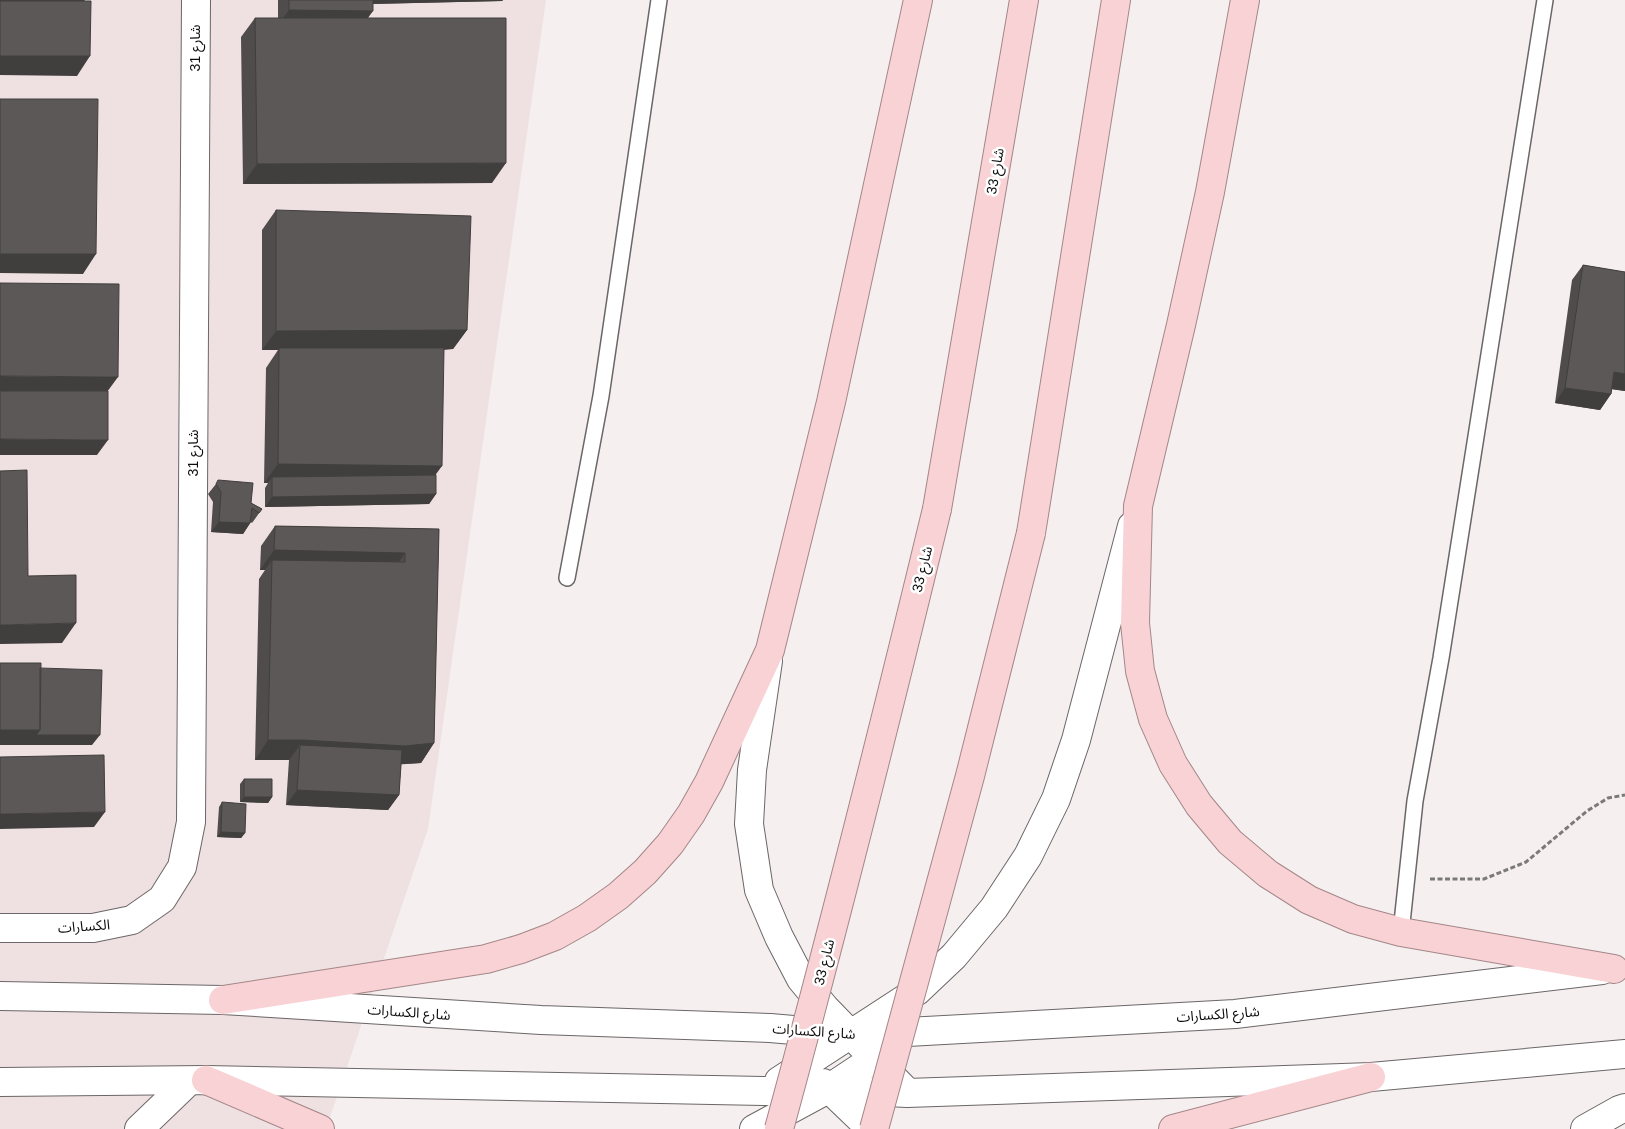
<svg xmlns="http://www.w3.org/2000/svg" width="1625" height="1129" font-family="Arial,'Noto Sans Arabic',sans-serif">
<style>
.built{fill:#efe1e2}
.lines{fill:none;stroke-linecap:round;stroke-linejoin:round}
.service-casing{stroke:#6b6667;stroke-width:18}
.minor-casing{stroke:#6b6667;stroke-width:30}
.tertiary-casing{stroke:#6b6667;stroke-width:30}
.trunk-casing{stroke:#a48688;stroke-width:30}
.path{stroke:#7c7979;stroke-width:3;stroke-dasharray:5 2.5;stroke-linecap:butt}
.service{stroke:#fff;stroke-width:15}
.minor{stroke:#fff;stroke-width:28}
.tertiary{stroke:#fff;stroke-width:28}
.trunk{stroke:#f8d2d4;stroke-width:28}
.trunk-bridge-casing{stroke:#a48688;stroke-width:30;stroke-linecap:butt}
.trunk-bridge{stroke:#f8d2d4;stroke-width:28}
.wall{fill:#504c4c}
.shaded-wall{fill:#413e3e}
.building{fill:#5d5858;stroke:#413e3e}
.labels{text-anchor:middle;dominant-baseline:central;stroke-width:5;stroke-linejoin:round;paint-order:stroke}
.street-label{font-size:14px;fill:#0d0c0c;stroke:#fff}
</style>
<rect width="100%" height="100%" fill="#f5eff0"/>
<path class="built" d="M0,0H546L428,829L326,1129H0Z"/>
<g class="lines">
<g class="service-casing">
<path id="service" d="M567,578L601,396L659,0
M1401,932L1415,801L1441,658L1545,0"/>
</g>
<g class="minor-casing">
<path id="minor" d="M0,928H93L132,920L162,899L182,867L191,822L196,0
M139,1129L189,1081
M1585,1129L1619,1110L1625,1108"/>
</g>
<g class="tertiary-casing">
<path id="tertiary" d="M768,661L752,770L749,824L759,890L779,937L801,979L825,1008L904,1089
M0,996L223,1000L541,1020L770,1028L852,1035L1235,1014L1602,970
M779,1081L917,991L954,956L994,908L1028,856L1056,799L1076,740L1132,526
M0,1082L206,1080L763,1091L828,1089L907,1093L1371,1077L1625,1054
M823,1083L871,1129
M754,1129L828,1089L890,1048"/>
</g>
<g class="trunk-casing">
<path id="trunk" d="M1245,0L1210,192L1181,325L1138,506L1135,623L1140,671L1153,719L1173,764L1199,805L1230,842L1268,874L1309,900L1353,919L1401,932L1614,969
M937,509L1024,0
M1031,533L1116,0
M223,1000L486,959L521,949L555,936L587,918L618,896L645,872L670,844L691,814L709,782L770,650L831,402L918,0
M206,1080L320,1129
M1173,1129L1371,1077"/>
</g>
<path class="path" d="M1430,879H1484L1526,862L1587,811L1608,798L1625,795"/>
<use href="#service" class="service"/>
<use href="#minor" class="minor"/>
<use href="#tertiary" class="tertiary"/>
<use href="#trunk" class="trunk"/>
<g class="trunk-bridge-casing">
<path id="trunk-bridge" d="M779,1129C835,923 887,716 937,509
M874,1129L970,776L1031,533"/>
</g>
<use href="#trunk-bridge" class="trunk-bridge"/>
</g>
<path class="wall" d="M278,0H503L502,1L373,4L368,18L492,183L243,184L241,37L255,18H278Z
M276,210L467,330L453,349L444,350L436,475V494L429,504L265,507V488L268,483H264L266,368L278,350H262V230Z
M1583,265L1625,272V391L1612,389L1611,394L1600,410L1555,403L1572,280Z
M216,484L262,509L252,523L251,522L243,534L211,532L213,502L208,494Z
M275,526L439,529L434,743L421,763L401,764L399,795L388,810L286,805L289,760H255L259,579L265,570H260L261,546Z
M244,779L272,797L268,803L240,802V784Z
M222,802L245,833L241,838L217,837L219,807Z"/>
<path class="shaded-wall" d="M0,0H85L79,9H0Z
M369,0H503L502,1L367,4Z
M289,10L373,11L362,26L278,25Z
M0,56H90L77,76L0,75Z
M506,163L492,183L243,184L257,164Z
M0,254H96L83,274L0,273Z
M467,330L453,349L279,350V348L278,350H262L276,331Z
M1614,372L1625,374V391L1603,388Z
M0,376L118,377L107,392L0,391Z
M1565,388L1611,394L1600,410L1555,403Z
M0,439L108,440L97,455H0Z
M278,464L442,466L428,485L272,477L268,483H264Z
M436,494L429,504L265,507L272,497Z
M219,522L250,523L243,534L211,532Z
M274,550L405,553L391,573L272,560L265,570H260Z
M76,623L62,643L0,644V625Z
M0,730H40L100,735L92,745H0Z
M268,740H303L434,743L421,763L391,765L300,745L289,760H255Z
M297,790L399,795L388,810L286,805Z
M244,797H272L268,803L240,802Z
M105,812L94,827L0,829V814Z
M221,832L245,833L241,838L217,837Z"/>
<path class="building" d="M289,0H373V11L289,10Z
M0,1H91L90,56H0Z
M255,18H506V163L257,164Z
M0,99H98L96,254H0Z
M276,210L471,216L467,330L276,331Z
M1583,265L1625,272V374L1614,372L1611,394L1565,388Z
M0,283L119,284L118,377L0,376Z
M279,348H444L442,466L278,464Z
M0,391H108V440L0,439Z
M27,470L28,576L76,575V623L0,625V471Z
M436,475V494L272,497V477Z
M218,480L253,483L251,503L262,509L259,513L252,508L250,523L219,522L221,492L216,484Z
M275,526L439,529L434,743L405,746L303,740H268L272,560L405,562V553L274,550Z
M0,663H41L40,730H0Z
M40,668L102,670L100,735H36L40,730Z
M300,745L402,750L399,795L297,790Z
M104,755L105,812L0,814V757Z
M244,779H272V797H244Z
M222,802L246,804L245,833L221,832Z"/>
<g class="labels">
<g class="street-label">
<text transform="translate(195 48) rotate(-90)">شارع 31</text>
<text transform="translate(995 171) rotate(-80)">شارع 33</text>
<text transform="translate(193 453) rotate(-90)">شارع 31</text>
<text transform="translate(922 569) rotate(-76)">شارع 33</text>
<text transform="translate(84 926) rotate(-4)">الكسارات</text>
<text transform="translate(824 962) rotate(-76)">شارع 33</text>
<text transform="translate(409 1012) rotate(4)">شارع الكسارات</text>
<text transform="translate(1218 1014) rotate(-4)">شارع الكسارات</text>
<text transform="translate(814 1031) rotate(4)">شارع الكسارات</text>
</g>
</g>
</svg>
